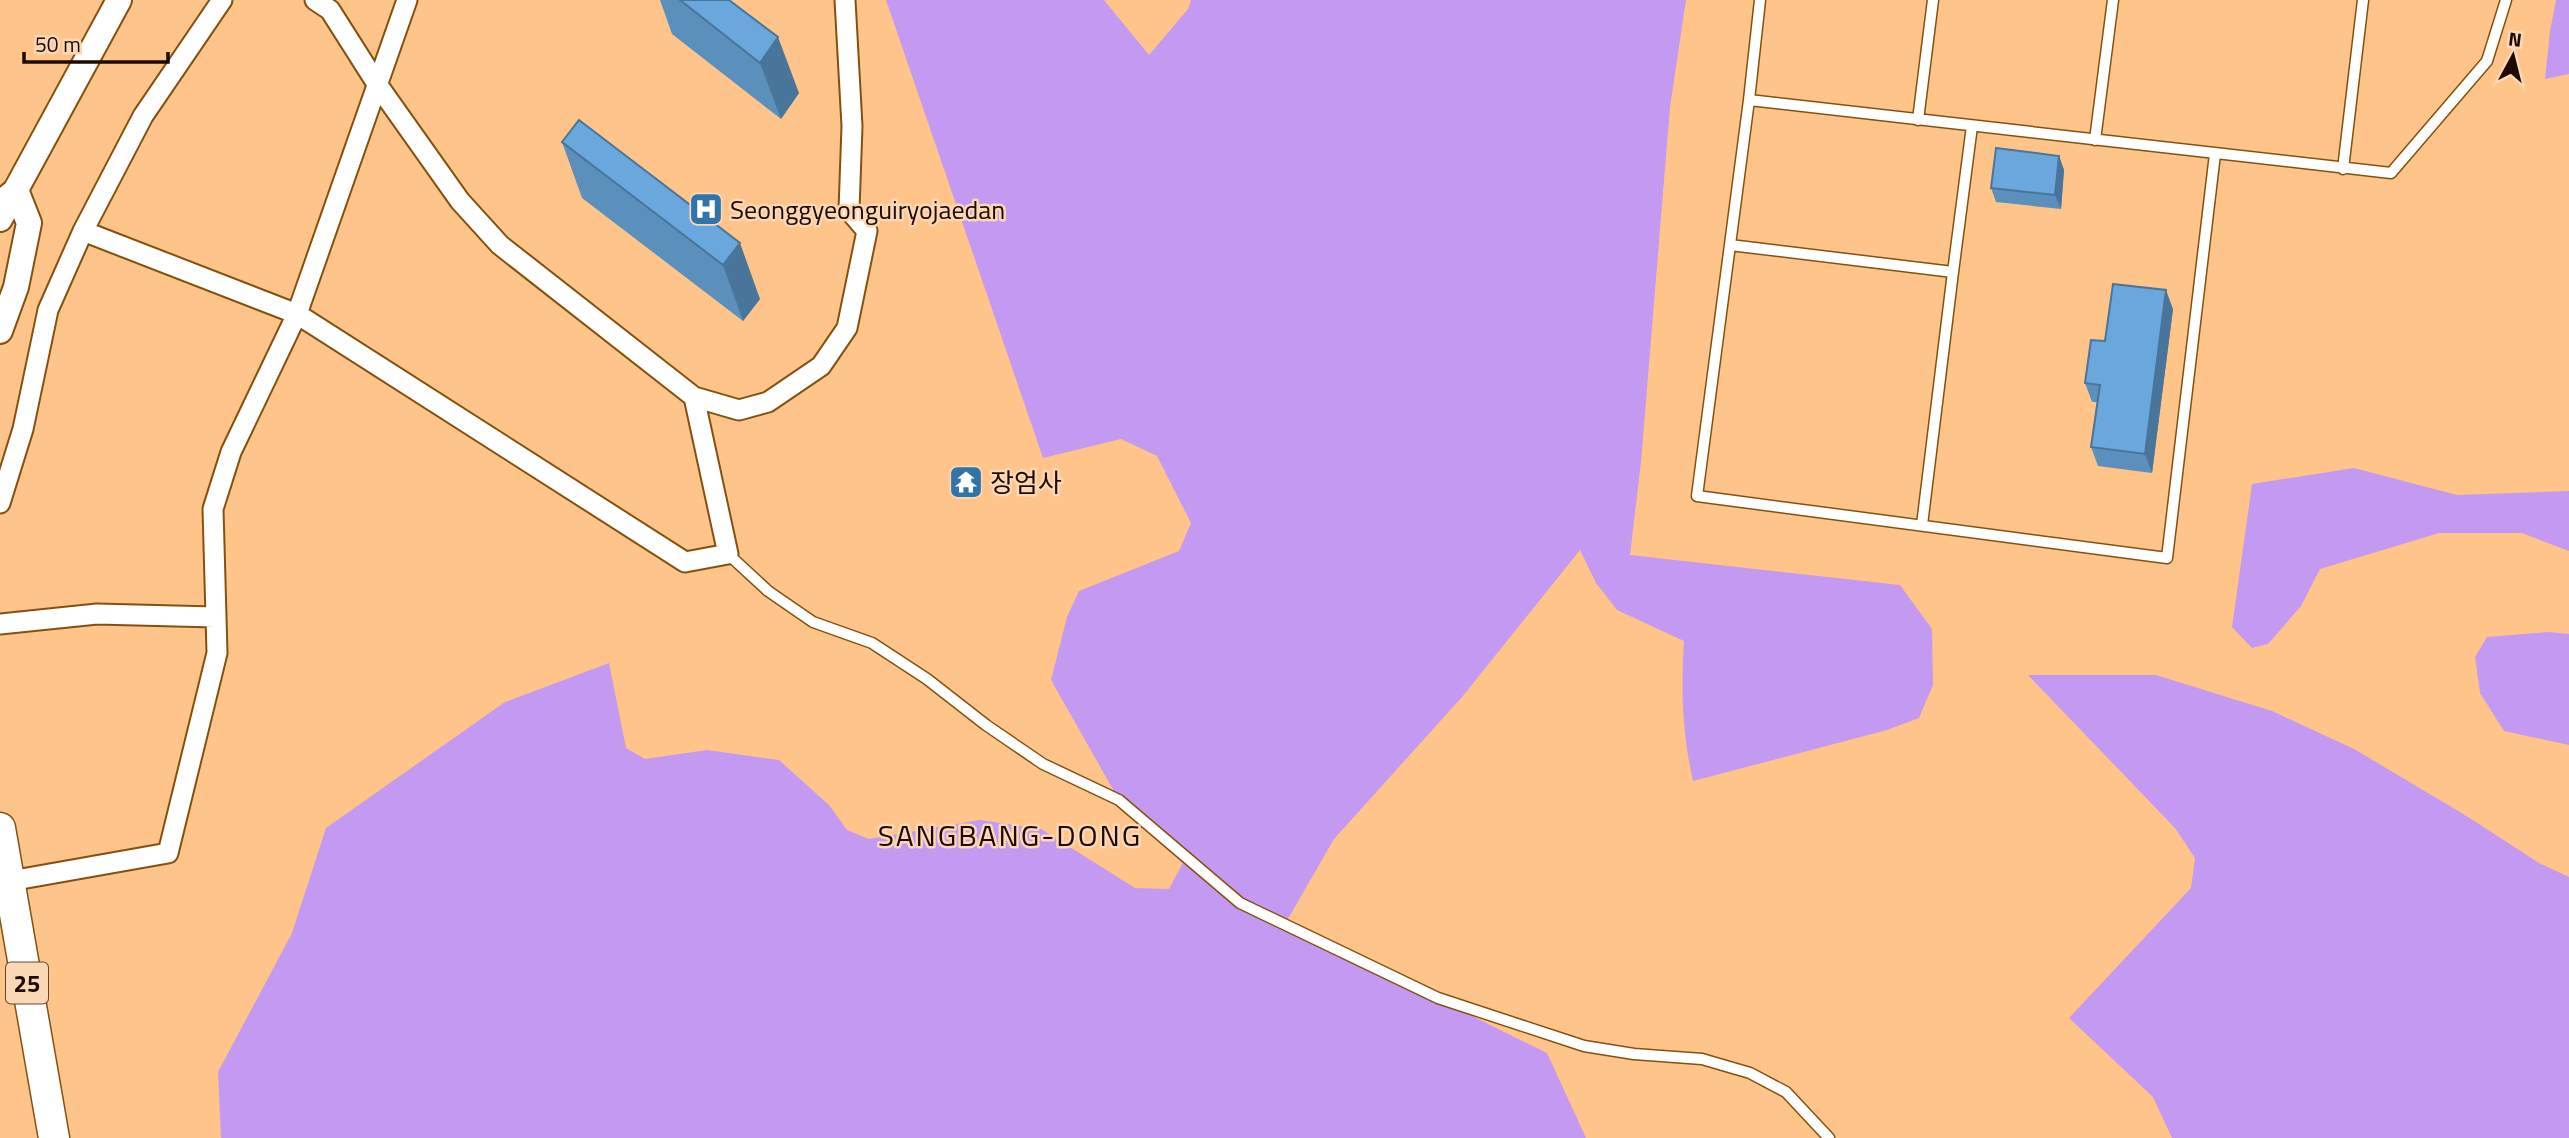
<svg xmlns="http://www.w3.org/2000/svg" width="2569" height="1138" font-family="'Titillium Web','Noto Sans KR',sans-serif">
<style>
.green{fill:#c499f1}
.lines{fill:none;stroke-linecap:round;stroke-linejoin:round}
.service-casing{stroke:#83510f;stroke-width:13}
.minor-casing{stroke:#83510f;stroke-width:23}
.tertiary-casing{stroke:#83510f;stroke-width:28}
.primary-casing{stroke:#83510f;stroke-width:33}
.service{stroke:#fff;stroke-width:10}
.minor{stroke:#fff;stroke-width:19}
.tertiary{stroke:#fff;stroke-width:24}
.primary{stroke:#fff;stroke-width:30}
.wall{fill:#5b90bd}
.shaded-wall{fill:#4a759a}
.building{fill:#6aa7dc;stroke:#4a759a;stroke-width:2}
.labels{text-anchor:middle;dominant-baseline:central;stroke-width:5;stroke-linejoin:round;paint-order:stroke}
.shield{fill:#fad7b5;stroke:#604836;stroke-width:2}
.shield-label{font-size:24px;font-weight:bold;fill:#1e0a00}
.poi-label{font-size:26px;fill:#1e0a00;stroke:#fad7b5;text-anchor:start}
.quarter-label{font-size:30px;letter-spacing:2px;fill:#1e0a00;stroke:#fad7b5}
</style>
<rect width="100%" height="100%" fill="#ffc489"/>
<path class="green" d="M886,0H1104L1149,55L1188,9L1191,0H1686L1670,107L1641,462L1630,555L1900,585L1932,629L1933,685L1919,718L1887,730L1693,781C1682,731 1681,692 1684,641L1617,610L1596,583L1580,550L1462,697L1334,839L1285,924L1547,1053L1586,1138H221L218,1072L292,933L326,828L505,702L609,663L626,748L645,759L707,750L779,760L829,805L847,830L869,839L980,820L1041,829L1135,888L1169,889L1186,857L1119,800L1051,680L1067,617L1079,591L1179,551L1191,523L1157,456L1121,439L1043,458Z
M2556,0H2569V74L2545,79L2550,31Z
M2354,468L2457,495L2569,491V551L2522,533H2439L2320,569L2301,606L2268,644L2252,648L2232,627L2252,484Z
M2549,632L2569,634V745L2504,731L2480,693L2475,657L2487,637Z
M2028,675H2156L2272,711L2354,749L2465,815L2539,863L2569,877V1138H2172L2153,1097L2069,1018L2191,888L2195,858L2175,828Z"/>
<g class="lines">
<g class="service-casing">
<path id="service" d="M1760,0L1749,100L2391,173L2487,61L2506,0
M1749,100L1697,496L2167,558L2215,154
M1918,120L1933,0
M2095,140L2113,0
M2343,169L2363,0
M1730,245L1953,272L1972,126
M1922,525L1953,272
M728,554L768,591L813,622L872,643L927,679L986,725L1043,764L1119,800L1240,903L1438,998L1584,1046L1634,1054L1702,1059L1750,1073L1786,1092L1829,1138"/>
</g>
<g class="minor-casing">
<path id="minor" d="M315,0L330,10L377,84L460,201L500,245L694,397L739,410L768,402L821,366L847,328L867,231L849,210L852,126L845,0
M83,231L297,314L685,562L728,554L694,397
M0,503L23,429L48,310L83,231L143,116L222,0
M0,624L97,614L215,617
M10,881L168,853L217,653L213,509L231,452L297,314L407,0"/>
</g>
<g class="tertiary-casing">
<path id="tertiary" d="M0,219L119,0
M0,331L16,287L29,223L16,190L9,196"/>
</g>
<g class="primary-casing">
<path id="primary" d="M0,828L54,1138"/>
</g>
<use href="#service" class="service"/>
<use href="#minor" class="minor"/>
<use href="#tertiary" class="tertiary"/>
<use href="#primary" class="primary"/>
</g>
<path class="wall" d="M660,0H729L799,93L781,119L672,34Z
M579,120L760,299L743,321L582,198L562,142Z
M2059,156L2064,170L2061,209L1996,202L1991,188Z
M2173,309L2152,473L2098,466L2091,447L2097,402H2092L2085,383L2105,341Z"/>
<path class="shaded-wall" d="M778,37L799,93L781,119L760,63Z
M2059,156L2064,170L2061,209L2055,195Z
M740,243L760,299L743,321L723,265Z
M2166,290L2173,309L2152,473L2145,454Z"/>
<path class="building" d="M680,0H729L778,37L760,63Z
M579,120L740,243L723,265L562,142Z
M1996,148L2059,156L2055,195L1991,188Z
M2113,284L2166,290L2145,454L2091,447L2100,385L2085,383L2091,340L2105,341Z"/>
<defs>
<g id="hospital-square" transform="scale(1.75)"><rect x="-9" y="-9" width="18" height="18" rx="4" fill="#3274aa" stroke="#fad7b5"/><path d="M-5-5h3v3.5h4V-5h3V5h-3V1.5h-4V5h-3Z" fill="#fff"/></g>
<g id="temple-square" transform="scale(1.75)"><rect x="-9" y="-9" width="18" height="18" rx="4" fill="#3274aa" stroke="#fad7b5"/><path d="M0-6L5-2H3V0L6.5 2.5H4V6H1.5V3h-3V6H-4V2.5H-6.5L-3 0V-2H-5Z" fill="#fff"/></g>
</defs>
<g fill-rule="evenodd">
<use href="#hospital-square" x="706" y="209"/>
<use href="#temple-square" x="966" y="482"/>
</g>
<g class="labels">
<rect class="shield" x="6" y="962.5" width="42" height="41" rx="5"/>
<g class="shield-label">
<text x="27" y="983">25</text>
</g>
<g class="poi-label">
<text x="730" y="209">Seonggyeonguiryojaedan</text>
<text x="990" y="482">장엄사</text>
</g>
<g class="quarter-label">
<text x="1010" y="835">SANGBANG-DONG</text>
</g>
</g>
<g transform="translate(2513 56) rotate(7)" stroke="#fad7b5" stroke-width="5" paint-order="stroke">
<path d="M0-5L12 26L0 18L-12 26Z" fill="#1e0a00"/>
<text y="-10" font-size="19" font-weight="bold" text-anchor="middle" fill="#1e0a00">N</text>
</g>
<path d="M24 52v10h144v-10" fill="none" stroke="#1e0a00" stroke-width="3.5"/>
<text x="35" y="52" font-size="21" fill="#1e0a00" stroke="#fad7b5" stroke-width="5" paint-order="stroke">50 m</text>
</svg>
